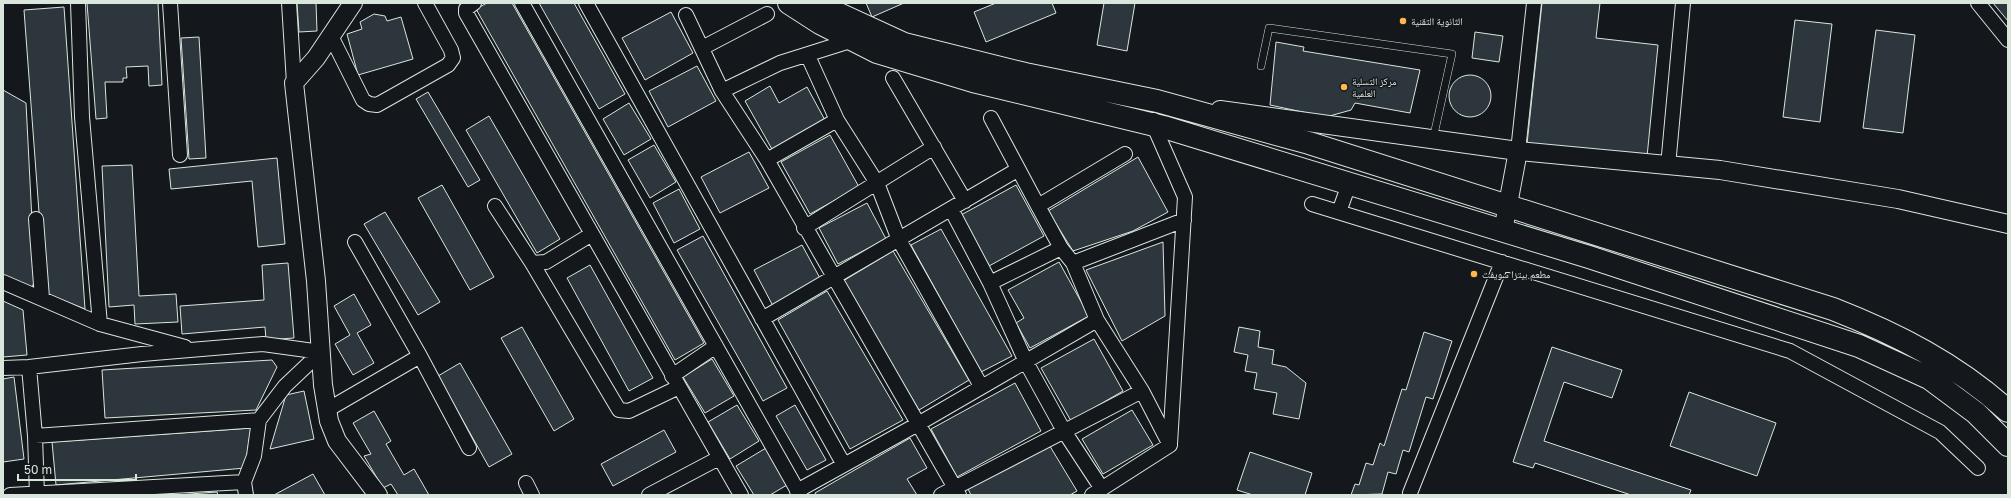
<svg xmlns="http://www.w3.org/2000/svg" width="2011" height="498" font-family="'Golos Text','Noto Naskh Arabic',sans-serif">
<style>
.building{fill:#2c363c;stroke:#d8e6dc}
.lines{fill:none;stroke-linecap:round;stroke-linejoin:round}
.service-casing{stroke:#d8e6dc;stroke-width:8}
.minor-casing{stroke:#d8e6dc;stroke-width:16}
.tertiary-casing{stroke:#d8e6dc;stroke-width:20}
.primary-casing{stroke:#d8e6dc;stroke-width:24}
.service{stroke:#14181c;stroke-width:7}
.minor{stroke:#14181c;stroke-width:14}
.tertiary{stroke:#14181c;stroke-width:18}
.primary{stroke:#14181c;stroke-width:22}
.poi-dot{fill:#ffb74d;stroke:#14181c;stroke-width:1.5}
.labels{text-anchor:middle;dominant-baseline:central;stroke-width:3;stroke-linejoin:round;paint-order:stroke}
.poi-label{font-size:10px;fill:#d8e6dc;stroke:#14181c;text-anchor:start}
</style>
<rect width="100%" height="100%" fill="#14181c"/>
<path class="building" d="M87,3H158L162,85L149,86L148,66L126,67L127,78H123V82H105L107,118L96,119Z
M297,3H316L317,31L299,32Z
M487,3H512L704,343L675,360L476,9Z
M539,3H574L625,94L599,109Z
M866,3H904L872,17Z
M996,3H1052L1056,13L986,42L974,12Z
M1104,3H1135L1127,51L1097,45Z
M1542,3H1600L1596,38L1658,45L1647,157L1527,144Z
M1993,3H2008V21Z
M64,7L85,309L45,293L24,10Z
M671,12L693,53L645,80L622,38Z
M374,14L385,16L387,21L401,17L413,59L358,75L347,34L362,29L360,22Z
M1795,20L1832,24L1820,122L1783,117Z
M1876,30L1915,35L1903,133L1863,128Z
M1475,32L1503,36L1499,62L1472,58Z
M199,37L206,158L189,159L181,38Z
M1276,42L1304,47L1303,51L1420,70L1410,113L1355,103L1351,110L1326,117L1270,105Z
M697,66L716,101L668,127L649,91Z
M1449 96a21 21 0 1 1 42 0a21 21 0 1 1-42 0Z
M770,86L779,103L807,87L826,122L773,151L745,101Z
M3,90L26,103L35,280L31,290L3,277Z
M428,92L480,180L468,187L416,99Z
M629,103L651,139L624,155L603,119Z
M489,116L560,239L537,253L466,130Z
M830,135L859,187L810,214L781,162Z
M654,145L676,182L650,198L628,160Z
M749,152L769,188L720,213L701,177Z
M1138,157L1168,212L1133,231L1073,251L1048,211Z
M277,158L285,244L258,247L252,181L171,189L169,169Z
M132,165L139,296L176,294L178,322L135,324L134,305L109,307L102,166Z
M442,185L494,277L470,290L418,198Z
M1016,185L1044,236L989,266L961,215Z
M679,189L700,229L674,243L653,203Z
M867,203L886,239L838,264L819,228Z
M385,212L440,302L418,315L364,224Z
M941,229L1012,356L981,372L911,245Z
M703,236L787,388L763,401L677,250Z
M1163,242L1165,316L1122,341L1086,270Z
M802,245L821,280L773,306L754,270Z
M893,251L969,380L919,410L843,281Z
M1059,262L1089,316L1030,348L1016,323L1024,318L1008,290Z
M288,263L294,338L266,340L265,327L182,334L180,306L264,300L262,265Z
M590,265L653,378L629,391L567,278Z
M827,291L903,420L850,449L778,320Z
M354,294L371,325L357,333L374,363L353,375L335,344L350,335L334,306Z
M3,301L23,310L27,355L3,357Z
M522,327L574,419L554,431L501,338Z
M1239,327L1260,331L1258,347L1274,350L1272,364L1286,367L1306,383L1299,419L1273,414L1277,393L1254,389L1257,373L1245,371L1248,355L1234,352Z
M1424,332L1452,341L1433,399L1426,397L1409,452L1403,450L1396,474L1388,472L1382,494L1351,495L1355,484L1359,485L1366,463L1373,465L1380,443L1384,446L1402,389L1406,390Z
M1094,339L1123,391L1071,421L1041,368Z
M1552,347L1622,370L1612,398L1564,382L1544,441L1691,490L1689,495H1631L1535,463L1533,468L1513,462Z
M712,359L734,396L705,413L683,377Z
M272,360L277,367L256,410L105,418L102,370Z
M460,363L512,454L489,467L438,376Z
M14,377L24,459L3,462V379Z
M1015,383L1041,431L957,477L931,429Z
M304,391L314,439L270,449L286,395Z
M1689,392L1776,423L1757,476L1670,446Z
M737,405L759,441L730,459L708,422Z
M795,405L826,460L807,470L776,416Z
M1132,410L1153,445L1103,474L1082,439Z
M374,411L391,441L386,444L404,475L414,469L429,495H398L391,484L383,488L364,456L371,454L353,423Z
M251,428L245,468L56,485L52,442Z
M664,430L676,452L613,486L601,464Z
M910,438L927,468L907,479L917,495H816L815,493Z
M1048,443L1077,491L1070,495H971L968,489Z
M766,448L787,485L770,495H754L736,466Z
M1250,452L1312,473L1305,495H1253L1237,490Z
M313,474L325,495H274Z
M217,492L218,495H176Z"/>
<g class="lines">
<g class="service-casing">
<path id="service" d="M1261,66L1269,28L1452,54L1433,139"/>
</g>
<g class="minor-casing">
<path id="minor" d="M78,3L82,117L100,324
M170,3L180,155
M289,3L294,83
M474,3L466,9V13L741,495
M522,3L800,495
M586,3L844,465
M1978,3L2008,40
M686,15L722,91L767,160L959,495
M331,36L363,100L369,104L377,105L448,65L453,58L451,50L425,3
M702,48L767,14
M808,56L837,120L877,183L899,240L981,386
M893,78L965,201
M722,91L780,63L853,40
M991,118L1038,206L1061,248L1073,263L1097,320L1142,391L1170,445
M1154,120L1153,124L1185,197L1170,444
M1518,151L1534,3
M767,160L837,120
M1668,166L1683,3
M1312,204L1790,351L1940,432L1978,468
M495,206L532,263L546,262L592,234
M1038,206L1125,154
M951,209L990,283L1026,362L1064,431L1102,489
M1339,212L1349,184
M36,219L42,298
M804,228L934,147
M355,242L420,356
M532,263L619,410L629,411L679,387
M1073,263L1184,220
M3,282L100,324L185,347
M990,283L1061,248
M762,319L1017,170
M29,367L35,436L37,495
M3,368L29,367L142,354L263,344L321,352
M672,376L716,346
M327,410L420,356L469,448
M35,436L259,420
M526,483L532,495
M797,491L918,424L1097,320
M1410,493L1502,262
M10,495L244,482
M246,495L244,482L254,456L259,420L285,386L321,352
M649,495L719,458
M941,495L1142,391
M1092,495L1170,445"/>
</g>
<g class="tertiary-casing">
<path id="tertiary" d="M353,3L316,58L294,83L316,281L323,385L329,421L337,441L378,495
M1220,110L1518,151
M1503,231L1518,151L1720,170L1898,199L2008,224"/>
</g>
<g class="primary-casing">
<path id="primary" d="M789,3L820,23L877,52L973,81L1167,128L1589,257L1859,346L1929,378L1976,413L2008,445
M815,3L904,44L1025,74L1157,101L1309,143L1833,309C1897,334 1956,364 2008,411"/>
</g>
<use href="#service" class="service"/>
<use href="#minor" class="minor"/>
<use href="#tertiary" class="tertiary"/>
<use href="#primary" class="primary"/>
</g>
<g class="poi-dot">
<circle cx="1403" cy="21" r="4"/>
<circle cx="1344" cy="87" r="4"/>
<circle cx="1474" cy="274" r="4"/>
</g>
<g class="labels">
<g class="poi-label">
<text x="1411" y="21">الثانوية التقنية</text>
<text x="1352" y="81">مركز التسلية<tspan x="1352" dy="12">العلمية</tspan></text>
<text x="1482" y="274">مطعم بيتزا سويفت</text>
</g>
</g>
<rect width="2011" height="498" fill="none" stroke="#d8e6dc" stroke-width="8"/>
<path d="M18 474v6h118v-6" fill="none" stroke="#d8e6dc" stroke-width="2"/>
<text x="24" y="474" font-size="12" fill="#d8e6dc" stroke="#14181c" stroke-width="3" paint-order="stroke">50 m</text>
</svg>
